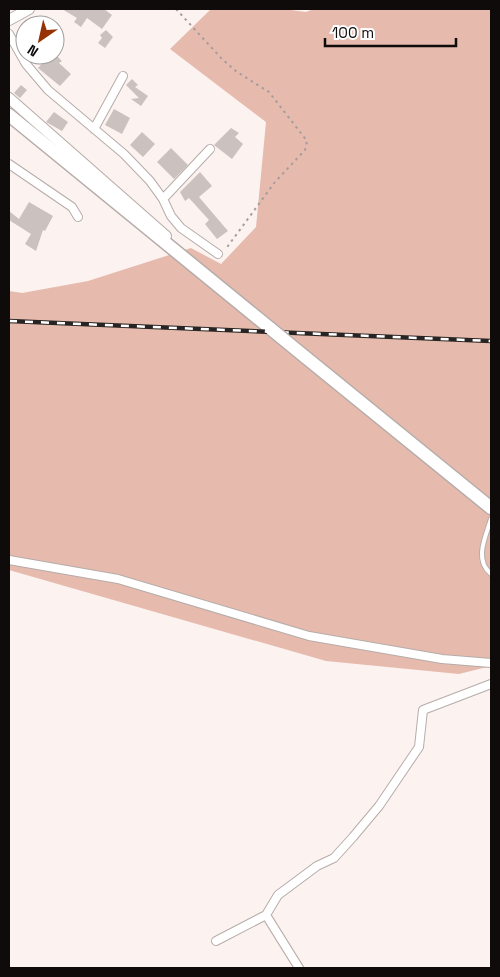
<svg xmlns="http://www.w3.org/2000/svg" width="500" height="977" font-family="'Space Grotesk',sans-serif">
<style>
.green{fill:#e6bbad}
.building{fill:#cbc2bf}
.lines{fill:none;stroke-linecap:round;stroke-linejoin:round}
.service-casing{stroke:#b6aca9;stroke-width:6}
.minor-casing{stroke:#b6aca9;stroke-width:10}
.tertiary-casing{stroke:#b6aca9;stroke-width:12}
.trunk-casing{stroke:#b6aca9;stroke-width:15}
.path{stroke:#a59d9b;stroke-width:2;stroke-dasharray:2.5 4;stroke-linecap:butt}
.service{stroke:#fff;stroke-width:4}
.minor{stroke:#fff;stroke-width:8}
.tertiary{stroke:#fff;stroke-width:10}
.trunk{stroke:#fff;stroke-width:12}
.rail-casing{stroke:#282423;stroke-width:4.5}
.rail{stroke:#fff;stroke-width:2.5;stroke-dasharray:8;stroke-linecap:butt}
.trunk-bridge-casing{stroke:#b6aca9;stroke-width:15;stroke-linecap:butt}
.trunk-bridge{stroke:#fff;stroke-width:12}
</style>
<rect width="100%" height="100%" fill="#fcf2ef"/>
<path class="green" d="M211,9H283L306,12L314,9H491V666L459,674L326,661L9,570V291L22,293L88,281L191,248L221,264L256,227L266,122L170,49Z"/>
<path class="building" d="M62,9H104L112,15L102,29L87,18L81,27L74,22L77,18Z
M106,30L113,37L105,48L98,43L102,38L100,35Z
M50,55H56L62,61L59,63L71,74L60,86L38,68Z
M132,79L138,85L135,87L148,96L141,106L131,99L139,98L126,85Z
M21,85L27,90L20,98L14,93Z
M114,109L130,118L122,134L105,125Z
M54,112L68,122L62,131L46,122Z
M231,128L239,133L235,137L243,144L232,159L214,145Z
M142,132L155,144L143,157L130,145Z
M171,148L188,165L174,179L157,162Z
M200,172L212,186L199,197L228,231L217,239L205,224L209,220L189,198L185,201L180,192Z
M29,202L53,216L45,231L43,230L36,251L25,244L31,234L9,220V211L19,219Z"/>
<g class="lines">
<g class="service-casing">
<path id="service" d="M491,519C485,538 474,560 491,574"/>
</g>
<g class="minor-casing">
<path id="minor" d="M9,34L26,64L48,90L124,154L150,181L163,199L171,216L181,228L218,254
M94,129L123,76
M9,164L72,207L78,217
M163,199L210,149
M9,560L118,579L309,636L442,659L491,663
M266,915L299,968
M216,941L266,915L278,895L317,866L334,858L353,837L379,806L419,747L423,710L491,684"/>
</g>
<g class="tertiary-casing">
<path id="tertiary" d="M9,20L29,9
M9,98L166,236"/>
</g>
<g class="trunk-casing">
<path id="trunk" d="M9,115L271,329
M304,356L491,508"/>
</g>
<path class="path" d="M176,9L222,59L237,72L269,92L307,141L305,150L275,182L225,250"/>
<use href="#service" class="service"/>
<use href="#minor" class="minor"/>
<use href="#tertiary" class="tertiary"/>
<use href="#trunk" class="trunk"/>
<g class="rail-casing">
<path id="rail" d="M9,321L491,341"/>
</g>
<use href="#rail" class="rail"/>
<g class="trunk-bridge-casing">
<path id="trunk-bridge" d="M271,329L304,356"/>
</g>
<use href="#trunk-bridge" class="trunk-bridge"/>
</g>
<rect width="500" height="977" fill="none" stroke="#0e0b0a" stroke-width="20"/>
<g transform="translate(40 40) rotate(214)"><circle r="24" fill="#ffffff" stroke="#9f9d9d"/>
<path d="M0-4L9 19L0 12L-9 19Z" fill="#973204"/>
<text y="-8" font-size="14" font-weight="bold" text-anchor="middle" fill="#0e0b0a">N</text>
</g>
<path d="M325 38v8h131v-8" fill="none" stroke="#0e0b0a" stroke-width="2.5"/>
<text x="332" y="38" font-size="15" fill="#0e0b0a" stroke="#ffffff" stroke-width="4" paint-order="stroke">100 m</text>
</svg>
